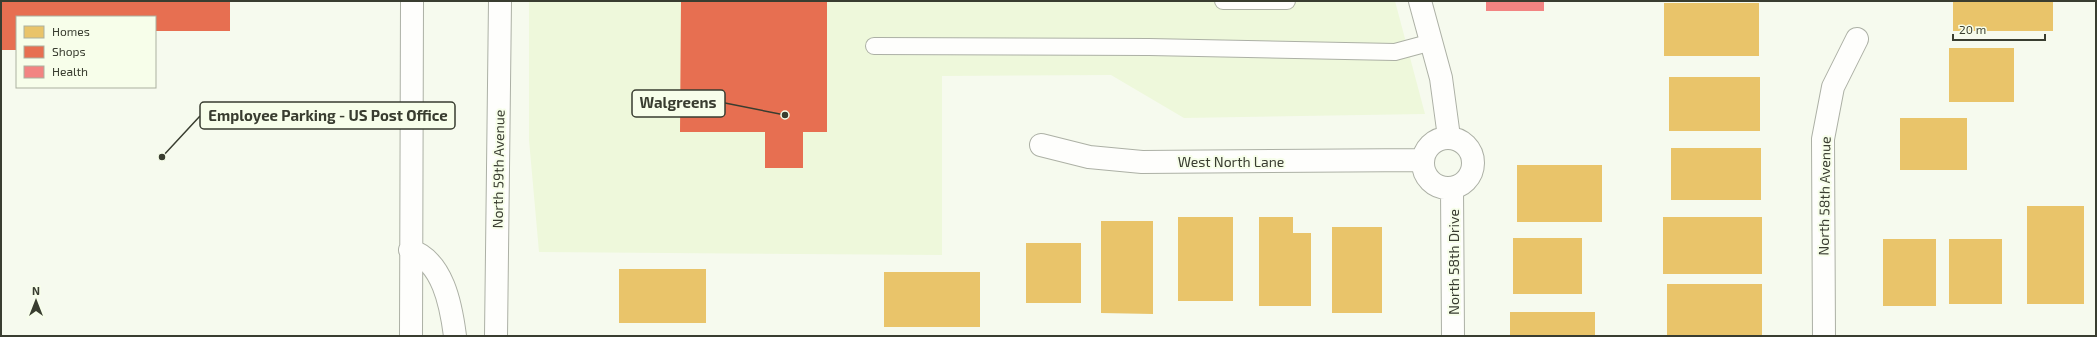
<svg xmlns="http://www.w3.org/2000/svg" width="2097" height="337" font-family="'Exo 2',sans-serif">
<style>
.built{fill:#eef8db}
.homes{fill:#e9c46a}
.shops{fill:#e76f51}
.health{fill:#f28482}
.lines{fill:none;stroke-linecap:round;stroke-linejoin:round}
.lane-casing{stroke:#acb0a5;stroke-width:18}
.street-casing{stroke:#acb0a5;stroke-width:24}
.secondary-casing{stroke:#acb0a5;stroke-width:24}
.lane{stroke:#fefefc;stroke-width:16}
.street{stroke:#fefefc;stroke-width:22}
.secondary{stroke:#fefefc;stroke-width:22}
.labels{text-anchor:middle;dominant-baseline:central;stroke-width:4;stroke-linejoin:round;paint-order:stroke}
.street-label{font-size:14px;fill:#393d30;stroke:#f7feea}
.leader{fill:none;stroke:#393d30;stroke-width:1.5}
.callout-dot{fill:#393d30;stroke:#f7feea;stroke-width:1.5}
.callout{fill:#f7feea;stroke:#393d30;stroke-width:1.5}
.callout-label{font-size:15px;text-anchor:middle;font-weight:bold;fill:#393d30}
</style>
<rect width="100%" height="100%" fill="#f6faee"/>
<path class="built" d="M529,1H1395L1425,114L1184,118L1111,75L942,76V255L539,252L529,140Z"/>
<path class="homes" d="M1953,1H2053V31H1953Z
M1664,3H1759V56H1664Z
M1949,48H2014V102H1949Z
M1669,77H1760V131H1669Z
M1900,118H1967V170H1900Z
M1671,148H1761V200H1671Z
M1517,165H1602V222H1517Z
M2027,206H2084V304H2027Z
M1178,217H1233V301H1178Z
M1259,217H1293V233H1311V306H1259Z
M1663,217H1762V274H1663Z
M1101,221H1153V314L1101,313Z
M1332,227H1382V313H1332Z
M1513,238H1582V294H1513Z
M1883,239H1936V306H1883Z
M1949,239H2002V304H1949Z
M1026,243H1081V303H1026Z
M619,269H706V323H619Z
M884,272H980V327H884Z
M1667,284H1762V336H1667Z
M1510,312H1595V336H1510Z"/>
<path class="shops" d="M1,1H230V31H155V17H17V50H1Z
M681,1H827V132H803V168H765V132H680Z"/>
<path class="health" d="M1486,1H1544V11H1486Z"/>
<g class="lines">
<g class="lane-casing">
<path id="lane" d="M1223,1H1287
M874,46L1149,47L1395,52L1432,42"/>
</g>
<g class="street-casing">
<path id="street" d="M1420,1L1441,78L1449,137
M1423 163a25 25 0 1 1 50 0a25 25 0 1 1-50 0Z
M1041,145L1089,157L1142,162L1423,160
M1452,188L1453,336
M1824,336L1823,139L1833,87L1857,39"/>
</g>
<g class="secondary-casing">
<path id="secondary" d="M410,250C443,261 451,305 455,336
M411,336L412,1
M496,336L500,1"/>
</g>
<use href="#lane" class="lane"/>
<use href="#street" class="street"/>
<use href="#secondary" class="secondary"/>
</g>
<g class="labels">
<g class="street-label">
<text x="1231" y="161">West North Lane</text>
<text transform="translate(498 169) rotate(-89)">North 59th Avenue</text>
<text transform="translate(1824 196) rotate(-89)">North 58th Avenue</text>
<text transform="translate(1453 262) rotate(-90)">North 58th Drive</text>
</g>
</g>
<path class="leader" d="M785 115L725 103M162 157L200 116"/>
<g class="callout-dot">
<circle cx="785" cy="115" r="4"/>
<circle cx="162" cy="157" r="4"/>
</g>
<g class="callout">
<rect x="632" y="90" width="93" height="27" rx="4"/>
<rect x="200" y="102" width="255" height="27" rx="4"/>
</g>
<g class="callout-label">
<text x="678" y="108">Walgreens</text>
<text x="328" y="121">Employee Parking - US Post Office</text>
</g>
<rect width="2097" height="337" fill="none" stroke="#393d30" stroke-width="4"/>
<rect x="16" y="16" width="140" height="72" fill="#f7feea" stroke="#abb1a0"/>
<rect x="24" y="26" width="20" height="12" fill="#e9c46a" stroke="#abb1a0"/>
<text x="52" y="36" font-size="12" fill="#393d30">Homes</text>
<rect x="24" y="46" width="20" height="12" fill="#e76f51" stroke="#abb1a0"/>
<text x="52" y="56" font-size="12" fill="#393d30">Shops</text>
<rect x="24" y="66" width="20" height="12" fill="#f28482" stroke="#abb1a0"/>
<text x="52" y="76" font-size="12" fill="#393d30">Health</text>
<g transform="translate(36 301)" stroke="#f7feea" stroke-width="3" paint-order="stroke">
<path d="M0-3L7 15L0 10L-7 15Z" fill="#393d30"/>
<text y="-6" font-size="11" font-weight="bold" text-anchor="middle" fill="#393d30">N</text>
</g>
<path d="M1953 34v6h92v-6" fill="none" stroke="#393d30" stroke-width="2"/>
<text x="1959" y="34" font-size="12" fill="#393d30" stroke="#f7feea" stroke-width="3" paint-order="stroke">20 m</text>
</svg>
